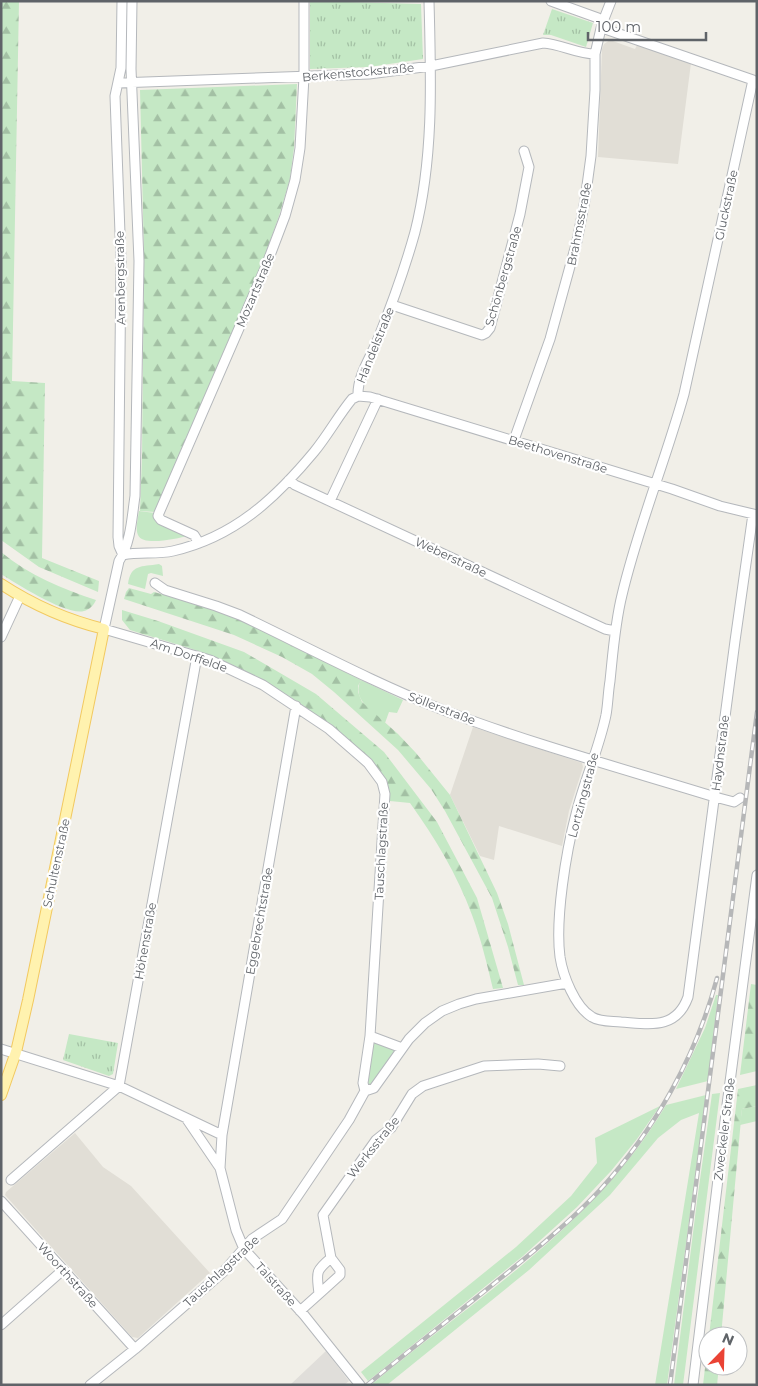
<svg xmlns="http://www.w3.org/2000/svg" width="758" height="1386" font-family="Montserrat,sans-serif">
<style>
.industrial{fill:#e0deda}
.education{fill:#e1ded6}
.grass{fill:#c5e8c5}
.forest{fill:url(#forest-firs)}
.park{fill:url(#park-tufts)}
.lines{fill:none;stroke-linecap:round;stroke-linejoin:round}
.minor-casing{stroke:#b5b8bc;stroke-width:11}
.major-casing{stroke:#f2c960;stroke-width:12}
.minor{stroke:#fff;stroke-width:9}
.major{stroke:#fff2af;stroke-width:10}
.rail-casing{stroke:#b6b7b8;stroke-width:4.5}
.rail{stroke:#fff;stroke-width:2.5;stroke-dasharray:8;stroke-linecap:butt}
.labels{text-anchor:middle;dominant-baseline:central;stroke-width:4.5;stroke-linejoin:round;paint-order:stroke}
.street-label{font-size:12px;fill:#5f6368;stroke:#fff}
</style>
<defs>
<pattern id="forest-firs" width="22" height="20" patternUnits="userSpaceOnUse" patternTransform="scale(1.25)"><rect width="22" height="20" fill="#c5e8c5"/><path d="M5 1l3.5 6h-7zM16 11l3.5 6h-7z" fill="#a3c0a4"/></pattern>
<pattern id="park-tufts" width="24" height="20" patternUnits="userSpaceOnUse" patternTransform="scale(1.25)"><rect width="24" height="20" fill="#c5e8c5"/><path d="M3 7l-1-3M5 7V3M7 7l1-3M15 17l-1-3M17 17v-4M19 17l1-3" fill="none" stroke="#a3c0a4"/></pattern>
</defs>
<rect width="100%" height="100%" fill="#f1efe8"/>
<path class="industrial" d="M326,1351L349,1381L344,1385H290Z"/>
<path class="education" d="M610,40L635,49L637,45L691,63L678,164L598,157L602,49L604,44Z
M473,727L582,763L583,767L569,811L562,846L499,826L494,860L480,856L450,795Z
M75,1133L103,1167L131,1186L210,1273L138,1338L132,1337L5,1195L6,1192Z"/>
<path class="grass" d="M139,511L155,513L154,518L156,522L188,536C178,538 143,547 138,535C135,528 138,519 139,511Z
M159,564L162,566L163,576L151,573L148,574L145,589L128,584C131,564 141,567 159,564Z
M361,680L403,700L397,713L389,712L385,723C372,711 351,699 361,680Z
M716,995H718L708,1081L676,1089L705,1028Z
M377,1042L393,1048L395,1051L372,1084L369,1085L367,1082L373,1043Z
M720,1093L683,1385H674L697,1201L712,1094Z
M706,1095L667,1385H655L699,1113L681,1120L658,1138L610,1195L529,1270L387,1385H371C475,1298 596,1225 666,1105Z
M660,1106L637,1139L611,1171L577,1207L523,1256L368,1381L361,1372L516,1247L571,1196L597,1163L595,1138Z
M757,1106V1121L740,1125L742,1109Z"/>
<path class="forest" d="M1,1H19L12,381L45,383L42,558L99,581L98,592L39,567L1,540Z
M297,84L294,148L290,179L279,216L262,264L231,339L155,512L140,511L142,456L144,255L140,90Z
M1,552C29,575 62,589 96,600C94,605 89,610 84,611C67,616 17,584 1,574Z
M129,588L151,594L154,592C185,601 216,609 245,622C285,639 323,660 361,680L358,686V692L362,702L398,734L416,753L450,795L497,893L508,924L524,985H518L508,947L492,898L445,811L431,789L398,750L334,692L312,674L282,657L234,635L124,599L126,592Z
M122,610L158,621L244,652L316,694L384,752L437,822L477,898L503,988L493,989C487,964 481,939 472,915C457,874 435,838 410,803L390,801C389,793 389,786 385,779C378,764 364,754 351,743C313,710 270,681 224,661C194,648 161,640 130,630L122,620Z
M751,984L757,985V1071L740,1075Z
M757,1085V1106L742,1109L721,1336H709L738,1089Z
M708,1342V1366H719L717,1385H703Z"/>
<path class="park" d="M310,1L421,4L423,59L369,67L310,69Z
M552,9L593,23L586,47L551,35H543Z
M69,1034L118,1043L113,1074L109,1076L63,1060Z"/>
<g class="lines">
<g class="minor-casing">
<path id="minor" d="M122,1L121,68L115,96L121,261L118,537L119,546L123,555
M132,1L131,69L139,261L135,496C132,516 131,543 119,561L104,629L210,660L263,685L329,729L368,763L382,782L385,794L384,809L370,1036L363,1083L365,1091
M551,1L598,18L608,30L753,80L684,394C665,462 638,527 622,595C615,623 613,652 610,681C608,693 608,704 606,715C599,749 584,781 576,814C566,852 555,919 560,957C563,976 575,1007 592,1017C600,1022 611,1021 621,1022C650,1024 676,1030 688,997L735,641L753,514
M118,83L369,74L431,66L543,43C561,44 577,54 595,54
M392,305L482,335L486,333L490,328L520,214L529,167L524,151
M358,396L370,397L672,489L720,506L757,515
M358,396C357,376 371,357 378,339C392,304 405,268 415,232C434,157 431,78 429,1
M514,440L550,339L577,241L585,200L591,156L595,90V54L602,24L611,1
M289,480L295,485L605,629L615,631
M330,501L378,399
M199,543L194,535L161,520L158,516L159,513L266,266L285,216L295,180L300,148L304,77V1
M123,555C139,551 156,555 173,551C234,537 275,499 314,452C328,435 338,416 352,399L358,396
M155,583L165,590L216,606L240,615C307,647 374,683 443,710C532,744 624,769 715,797L734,802L740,798
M1,637L20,596
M370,1036L402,1048
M1,1049L119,1086L222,1135L220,1168
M186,1118L220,1168L236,1230L244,1249L304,1315L360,1385
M222,1135L296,706
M11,1180L119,1086L197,656
M1,1201L135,1349
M331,1258C314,1272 317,1273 319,1294L340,1275V1270L331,1258L323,1215L376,1140L391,1128L412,1094L423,1086L484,1066L538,1064L560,1066
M300,1311L319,1294
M1,1325L63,1270
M90,1385L135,1349L224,1271L252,1239L282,1219L349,1120L365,1091L374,1088L409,1039L425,1023L442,1011L459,1004L476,999L567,983
M693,1385L727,1105L757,875"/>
</g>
<g class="major-casing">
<path id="major" d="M1,584C33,605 67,620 104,629L28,1000L16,1052L1,1095"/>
</g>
<use href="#minor" class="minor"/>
<use href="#major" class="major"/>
<g class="rail-casing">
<path id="rail" d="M367,1385C408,1351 450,1319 491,1286C528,1256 566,1226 599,1191C654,1131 696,1057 717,978
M670,1385L757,712"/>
</g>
<use href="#rail" class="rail"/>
</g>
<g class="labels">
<g class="street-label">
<text transform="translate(358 72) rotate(-5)">Berkenstockstraße</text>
<text transform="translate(726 205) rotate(-78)">Gluckstraße</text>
<text transform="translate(579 224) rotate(-79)">Brahmsstraße</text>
<text transform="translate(503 276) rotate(-74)">Schönbergstraße</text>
<text transform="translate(120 278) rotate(-91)">Arenbergstraße</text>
<text transform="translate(255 290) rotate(-67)">Mozartstraße</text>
<text transform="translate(375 345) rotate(-68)">Händelstraße</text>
<text transform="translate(558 454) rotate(17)">Beethovenstraße</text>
<text transform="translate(451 557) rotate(25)">Weberstraße</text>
<text transform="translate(189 655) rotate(19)">Am Dorffelde</text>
<text transform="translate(442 708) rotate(21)">Söllerstraße</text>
<text transform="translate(720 753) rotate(-83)">Haydnstraße</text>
<text transform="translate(583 795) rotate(-75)">Lortzingstraße</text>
<text transform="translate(381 851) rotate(-87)">Tauschlagstraße</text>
<text transform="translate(56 863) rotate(-78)">Schultenstraße</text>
<text transform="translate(259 921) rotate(-80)">Eggebrechtstraße</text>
<text transform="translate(145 941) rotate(-80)">Höhenstraße</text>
<text transform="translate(724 1129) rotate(-83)">Zweckeler Straße</text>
<text transform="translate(373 1147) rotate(-51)">Werksstraße</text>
<text transform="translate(221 1271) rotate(-43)">Tauschlagstraße</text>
<text transform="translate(68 1275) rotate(48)">Woorthstraße</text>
<text transform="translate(276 1284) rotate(48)">Talstraße</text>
</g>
</g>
<rect width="758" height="1386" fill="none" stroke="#5f6368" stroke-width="5"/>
<g transform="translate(723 1351) rotate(23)"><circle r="24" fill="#ffffff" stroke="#bfc1c3"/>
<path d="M0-4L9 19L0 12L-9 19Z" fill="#ea4335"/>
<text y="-8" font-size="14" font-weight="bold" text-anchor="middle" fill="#5f6368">N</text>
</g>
<path d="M588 32v8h118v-8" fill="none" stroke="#5f6368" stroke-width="2.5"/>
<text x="596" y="32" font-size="15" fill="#5f6368" stroke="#ffffff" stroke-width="4" paint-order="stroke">100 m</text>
</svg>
